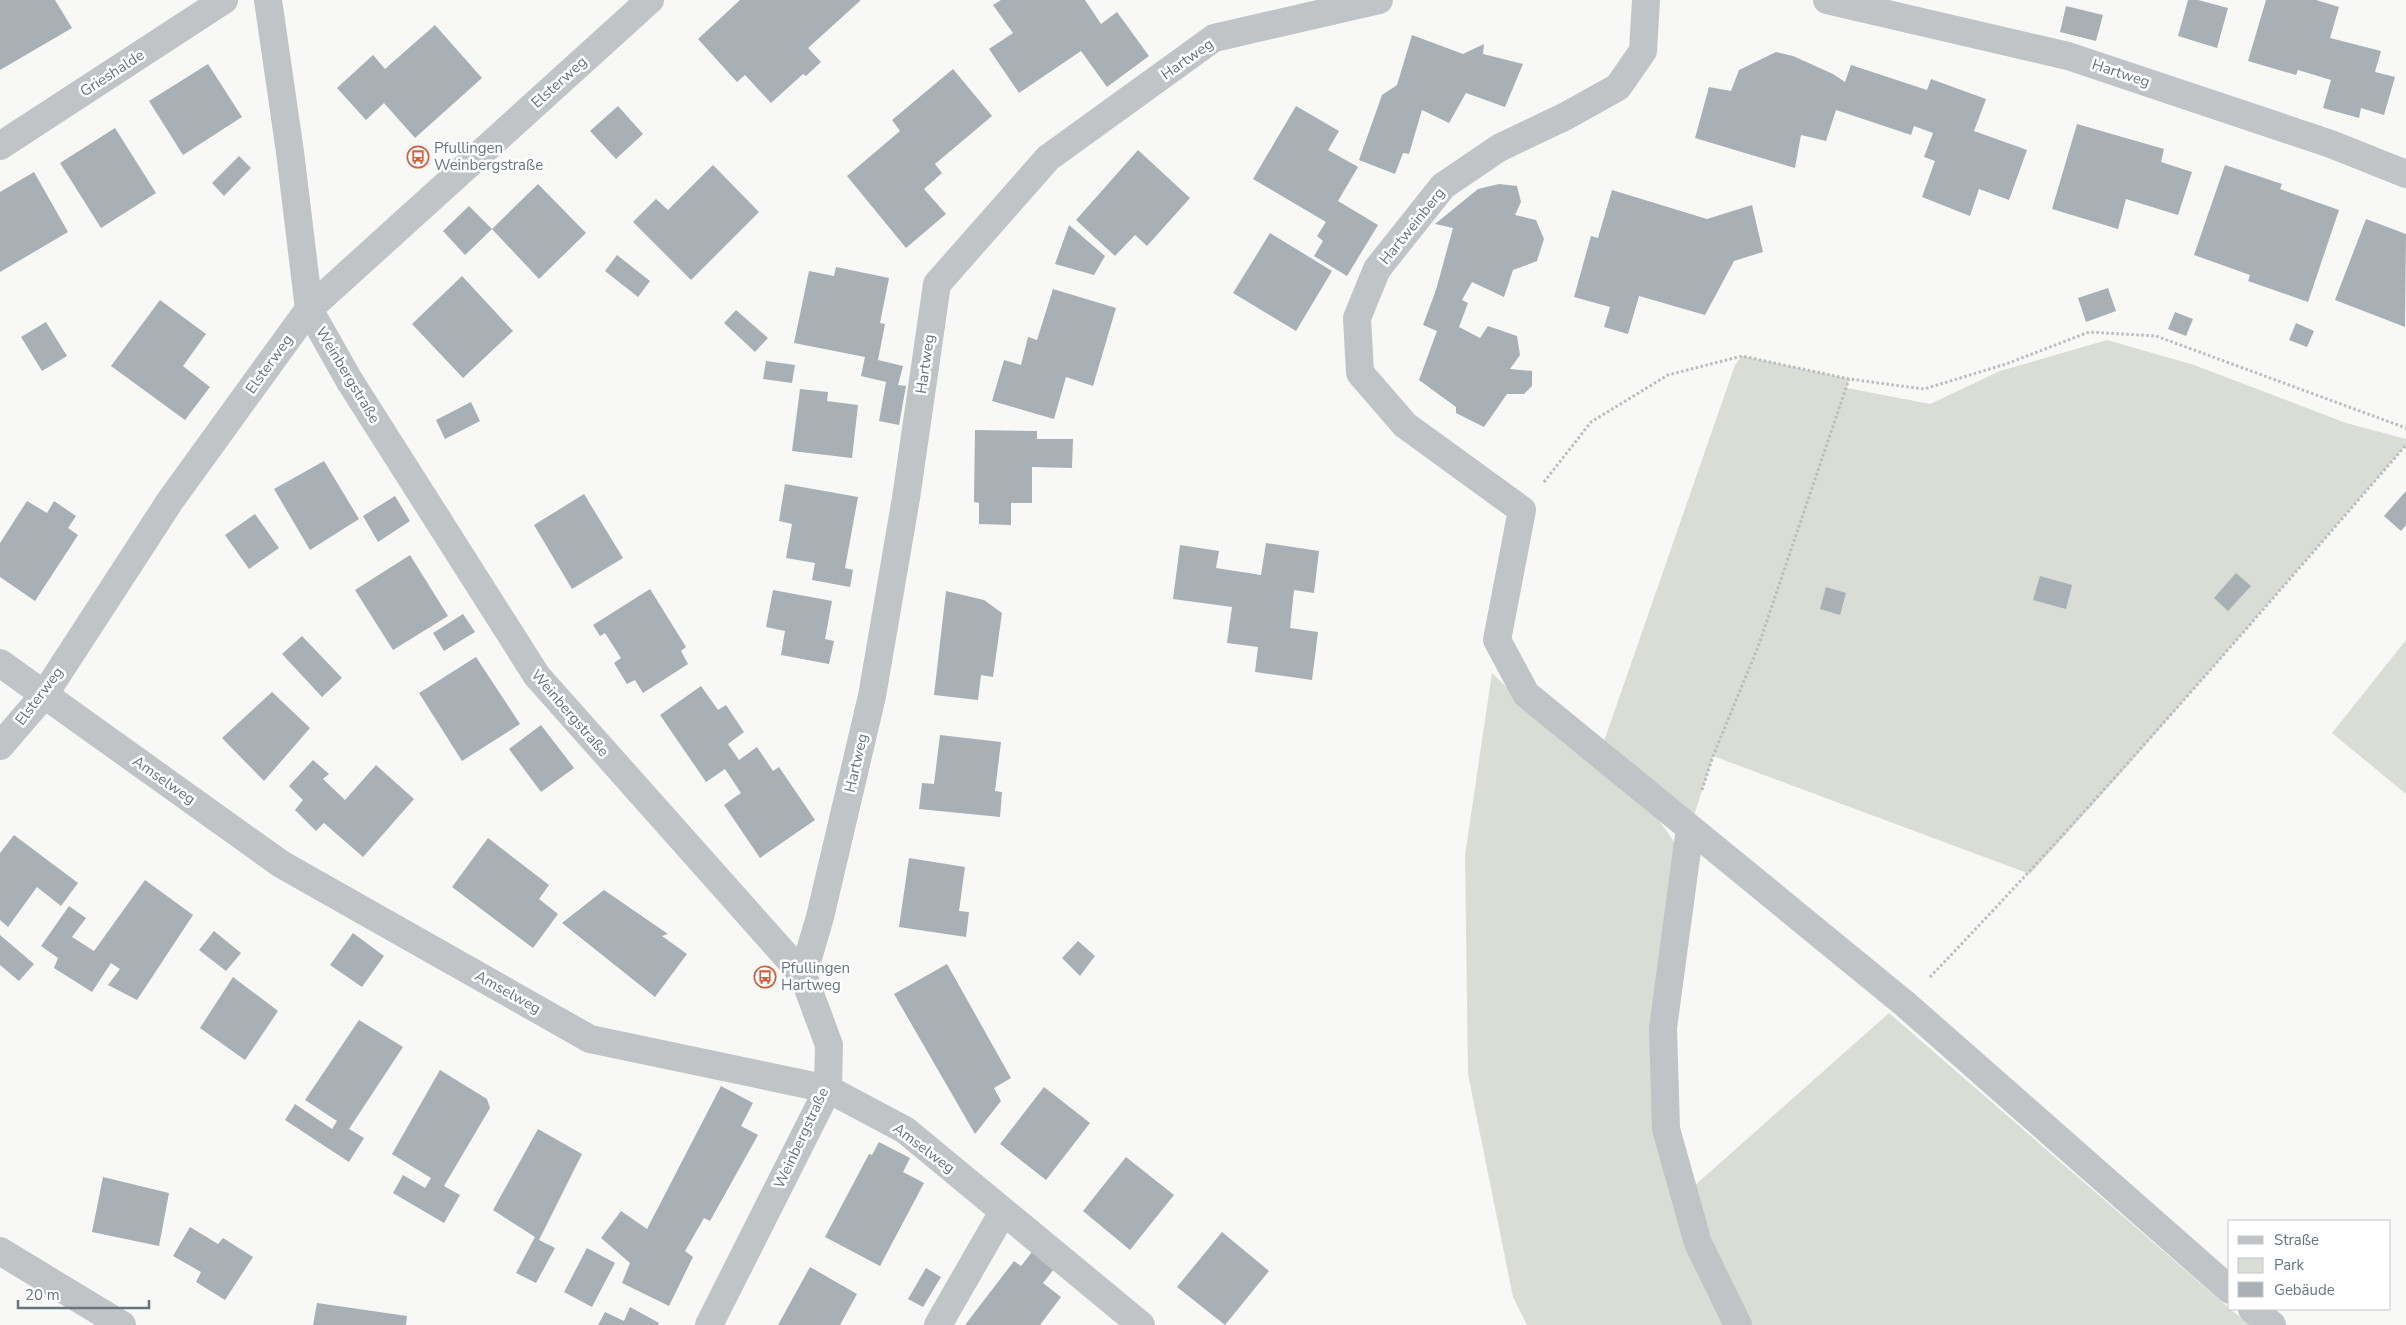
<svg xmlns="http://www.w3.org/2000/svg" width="2406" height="1325" font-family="'Nunito Sans',sans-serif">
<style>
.green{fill:#d9ddd6}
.building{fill:#a8afb5}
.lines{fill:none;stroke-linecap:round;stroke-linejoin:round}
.path{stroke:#babdbf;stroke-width:3;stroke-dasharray:2.5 2.5;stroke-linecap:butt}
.minor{stroke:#c0c4c7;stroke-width:28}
.labels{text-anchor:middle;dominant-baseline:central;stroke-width:5;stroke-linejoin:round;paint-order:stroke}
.street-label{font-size:15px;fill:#66747e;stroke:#fff}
.poi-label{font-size:15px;fill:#66747e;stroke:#fff;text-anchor:start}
</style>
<rect width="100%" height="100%" fill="#f8f9f6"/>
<path class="green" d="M2107,340L2194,365L2346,423L2406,439V445L2121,773L2030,874L1713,756L1692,822L1602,747L1735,365L1742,356L1849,379L1847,388L1930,404L2000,371Z
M2406,640V794L2332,733Z
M1492,673L1565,744L1647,803L1677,846L1651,1028L1728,1325H1527L1513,1297L1468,1074L1465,855Z
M1889,1013L2230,1309L2250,1325H1752L1727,1281L1693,1187Z"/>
<path class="building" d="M0,0H55L72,28L0,70Z
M740,0H861L808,48L821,62L806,76L803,74L771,103L745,75L737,82L698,39Z
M1001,0H1085L1101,24L1117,12L1149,56L1107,87L1081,51L1019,93L989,49L1013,33L993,5Z
M2188,0H2198L2228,8L2217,48L2178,36Z
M2266,0H2316L2339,7L2330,38L2381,51L2375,72L2395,77L2384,115L2361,108L2359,118L2323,108L2331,80L2298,70L2296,75L2248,61Z
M2066,6L2103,15L2096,41L2060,32Z
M435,25L482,78L415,138L384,103L366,120L337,88L373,55L385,69Z
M1412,35L1463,54L1484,44L1483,54L1523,64L1505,107L1466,93L1449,123L1422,110L1409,154L1403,153L1395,174L1359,160L1382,95L1397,85Z
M1776,52L1793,56L1833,74L1845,82L1851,65L1927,90L1931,79L1986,99L1974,131L2027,150L2009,200L1979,189L1970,216L1922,197L1935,161L1924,157L1933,133L1914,126L1911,135L1836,110L1826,141L1801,135L1795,168L1695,138L1709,87L1731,91L1739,70Z
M208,64L242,117L183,155L149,101Z
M953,69L992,116L935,164L942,173L924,189L946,214L906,248L847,176L900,131L892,120Z
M618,106L643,134L616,159L590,131Z
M1296,106L1339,131L1328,150L1358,167L1338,201L1378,225L1347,276L1314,256L1323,241L1317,236L1326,222L1253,179Z
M2077,124L2164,149L2161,162L2192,172L2178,215L2126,199L2118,229L2052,209Z
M115,128L156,193L101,228L60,163Z
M1138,150L1190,198L1147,246L1135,235L1115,256L1076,220Z
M239,156L251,168L224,196L212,183Z
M713,165L759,212L691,280L633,222L656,199L668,210Z
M2225,165L2282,184L2280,189L2339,210L2308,302L2248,281L2250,275L2194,255Z
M34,172L68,232L0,272V192Z
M538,184L586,233L539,279L492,229Z
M1499,184L1517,186L1521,202L1515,215L1536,220L1544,239L1537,261L1513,270L1504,297L1472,282L1462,300L1468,303L1459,327L1480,338L1488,326L1517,336L1520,355L1510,369L1532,371V386L1524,394H1507L1484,427L1456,413V407L1419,380L1437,331L1423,325L1436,290L1453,228L1435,224L1478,189Z
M1612,190L1707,219L1752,205L1763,252L1734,261L1705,315L1639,296L1628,334L1604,327L1610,307L1574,297L1591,236L1598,238Z
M469,206L492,229L465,255L443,231Z
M2366,219L2406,234L2405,327L2335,300Z
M1069,225L1105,256L1094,275L1055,264Z
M1270,233L1332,271L1296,331L1233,293Z
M617,255L650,281L638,297L605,271Z
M836,267L889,278L880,323L885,324L878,360L903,366L898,385L906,386L899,425L879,421L886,382L861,376L865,357L794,343L809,271L834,276Z
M462,276L513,331L463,378L412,324Z
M2108,288L2116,311L2086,322L2078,298Z
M1053,289L1116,308L1093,386L1066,377L1054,419L992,401L1004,360L1021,365L1028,337L1037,340Z
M160,300L206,334L183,366L210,387L185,420L111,366Z
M736,310L768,338L755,352L724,323Z
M2175,312L2193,319L2186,336L2168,329Z
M46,322L67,356L42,371L21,337Z
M2296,323L2314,331L2307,347L2289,340Z
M766,361L795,365L792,383L763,379Z
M800,389L828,392L827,401L858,405L852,458L792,451Z
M471,402L480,421L445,439L436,420Z
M975,430L1037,431V439H1073L1072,468L1032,467V503H1011V525L979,524V503L974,502Z
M324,461L359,519L310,550L274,489Z
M785,484L858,497L845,568L853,570L850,587L812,580L815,563L786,558L792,524L779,521Z
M2406,491V525L2401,531L2384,516Z
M584,494L623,558L572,589L534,525Z
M395,496L410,521L378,542L363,516Z
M27,501L47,513L54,501L76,516L68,528L78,535L35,601L0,577V543Z
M255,514L279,548L249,569L225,535Z
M1266,543L1319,551L1314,593L1294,590L1290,628L1318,632L1312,680L1255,672L1258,647L1227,643L1232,607L1173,599L1180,545L1219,551L1216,568L1261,575Z
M410,555L448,616L393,650L355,590Z
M2236,573L2251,586L2228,611L2214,598Z
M2040,576L2072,585L2066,609L2033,600Z
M1826,587L1846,593L1840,615L1820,609Z
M650,589L686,647L681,651L688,664L643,693L635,680L627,684L614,663L621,658L605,633L600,636L593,625Z
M773,590L832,601L825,639L834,641L829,664L781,655L785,631L766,627Z
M946,591L984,600L1002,613L993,677L981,675L978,700L934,695Z
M463,614L475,632L444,651L433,633Z
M302,636L342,678L322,697L282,654Z
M476,657L520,724L462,761L419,693Z
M701,686L718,710L726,705L744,732L728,744L739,760L757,747L773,771L779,767L815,820L760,858L724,805L741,793L725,769L706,782L660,715Z
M272,692L310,728L264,781L222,738Z
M541,725L574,768L541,792L509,749Z
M940,735L1001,742L995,791L1002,792L1000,817L919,809L922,783L934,784Z
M313,760L329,774L323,779L345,800L376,765L414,799L363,857L324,823L316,831L295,810L303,800L289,786Z
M14,835L78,883L61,906L37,887L8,927L0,920V853Z
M488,838L549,885L539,899L558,914L533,948L452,887Z
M909,858L965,867L959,911L969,912L966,937L899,927Z
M145,880L193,915L137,1000L108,985L120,969L111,963L92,992L54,968L58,958L41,946L69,906L86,918L72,937L94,951Z
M604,890L668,934L662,936L687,954L655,997L562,923Z
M214,931L241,953L226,971L199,950Z
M353,933L384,956L362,987L330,965Z
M0,935L34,964L19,981L0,965Z
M1078,941L1095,956L1080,976L1062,958Z
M947,964L1011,1078L994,1088L1001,1101L975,1134L894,994Z
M233,977L278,1011L245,1060L200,1028Z
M359,1020L403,1047L349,1129L364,1138L349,1162L285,1120L295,1104L332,1129L337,1121L305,1100Z
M440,1070L487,1099L490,1108L444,1186L460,1195L444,1223L393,1193L403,1175L425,1188L431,1178L392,1154Z
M721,1086L753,1103L741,1126L758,1135L710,1221L704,1218L685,1251L693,1257L669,1306L622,1283L630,1263L601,1238L621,1211L647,1229Z
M1044,1087L1090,1123L1046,1180L1000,1144Z
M538,1129L582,1154L539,1240L555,1248L536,1283L516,1273L535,1237L493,1210Z
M879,1142L910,1158L903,1172L924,1183L880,1266L825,1237L869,1154L872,1155Z
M1126,1157L1174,1195L1130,1250L1083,1211Z
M103,1177L169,1193L159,1246L92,1232Z
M190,1227L218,1244L223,1238L253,1257L225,1300L196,1282L201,1272L173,1256Z
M1222,1232L1269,1271L1225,1325L1177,1287Z
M587,1248L615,1263L592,1307L564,1292Z
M1032,1252L1054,1269L1043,1283L1061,1297L1040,1325H965L1014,1261L1021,1266Z
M810,1267L857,1294L840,1325H778Z
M926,1268L941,1277L923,1307L908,1299Z
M317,1303L407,1316L406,1325H313Z
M630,1307L659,1323L658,1325H598L605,1312L624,1321Z"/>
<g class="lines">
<path class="path" d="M1544,482L1591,422L1668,375L1742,356L1849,379L1924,389L2006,364L2089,332L2156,336L2406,428
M1702,790L1713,756L1758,647L1849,379
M1930,977C2095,805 2250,625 2406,445"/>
<path class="minor" d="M268,0L290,152L309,309L349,380L537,676L803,975L829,1045L828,1089L709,1325
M1646,0L1643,51L1618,87L1566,116L1499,148L1443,186L1377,269L1357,318L1360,373L1405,425L1522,510L1497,640L1526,694L1690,828L1663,1028L1666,1129L1698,1243L1738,1325
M1827,0L2068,56L2331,144L2406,174
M0,146L224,0
M0,663L281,864L590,1039L828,1089L905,1130L1141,1325
M0,746L44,695L170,501L309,309L650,0
M1690,828L1905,1004L2230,1290
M803,975L820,917L872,696L906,498L937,284L1048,158L1214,38L1379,0
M0,1251L122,1325
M2252,1309L2272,1325
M938,1325L1003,1212"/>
</g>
<defs>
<g id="bus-ring" transform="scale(1.125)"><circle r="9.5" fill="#fff" stroke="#d35f3c" stroke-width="1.5"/><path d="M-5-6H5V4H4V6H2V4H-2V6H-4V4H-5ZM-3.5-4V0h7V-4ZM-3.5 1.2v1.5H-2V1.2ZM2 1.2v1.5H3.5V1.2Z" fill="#d35f3c"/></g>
</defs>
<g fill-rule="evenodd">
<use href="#bus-ring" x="418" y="157"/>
<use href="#bus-ring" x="765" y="977"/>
</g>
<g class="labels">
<g class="street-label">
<text transform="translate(1187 59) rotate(-35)">Hartweg</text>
<text transform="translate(112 73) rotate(-33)">Grieshalde</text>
<text transform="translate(2121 73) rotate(18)">Hartweg</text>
<text transform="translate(559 82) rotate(-42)">Elsterweg</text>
<text transform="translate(1412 226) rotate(-51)">Hartweinberg</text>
<text transform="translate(269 364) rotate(-54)">Elsterweg</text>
<text transform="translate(925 364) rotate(-82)">Hartweg</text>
<text transform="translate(348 375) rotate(59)">Weinbergstraße</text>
<text transform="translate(39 696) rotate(-53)">Elsterweg</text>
<text transform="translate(570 713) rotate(49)">Weinbergstraße</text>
<text transform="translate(856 763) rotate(-77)">Hartweg</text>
<text transform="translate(164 780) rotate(35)">Amselweg</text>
<text transform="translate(508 992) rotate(29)">Amselweg</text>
<text transform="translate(801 1138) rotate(-65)">Weinbergstraße</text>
<text transform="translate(924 1148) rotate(37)">Amselweg</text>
</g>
<g class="poi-label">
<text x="434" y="148">Pfullingen<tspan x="434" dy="17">Weinbergstraße</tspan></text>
<text x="781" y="968">Pfullingen<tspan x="781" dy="17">Hartweg</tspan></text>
</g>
</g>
<rect x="2228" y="1220" width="162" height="90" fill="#ffffff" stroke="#c2c7cb"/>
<rect x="2238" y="1236" width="25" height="8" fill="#c0c4c7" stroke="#c2c7cb"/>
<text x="2274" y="1245" font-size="15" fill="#66747e">Straße</text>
<rect x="2238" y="1258" width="25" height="15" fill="#d9ddd6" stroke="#c2c7cb"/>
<text x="2274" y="1270" font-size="15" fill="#66747e">Park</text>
<rect x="2238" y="1282" width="25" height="15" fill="#a8afb5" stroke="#c2c7cb"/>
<text x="2274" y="1295" font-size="15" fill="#66747e">Gebäude</text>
<path d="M18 1300v8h131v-8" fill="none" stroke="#66747e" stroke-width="2.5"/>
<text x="25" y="1300" font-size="15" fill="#66747e" stroke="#ffffff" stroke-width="4" paint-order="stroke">20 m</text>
</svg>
